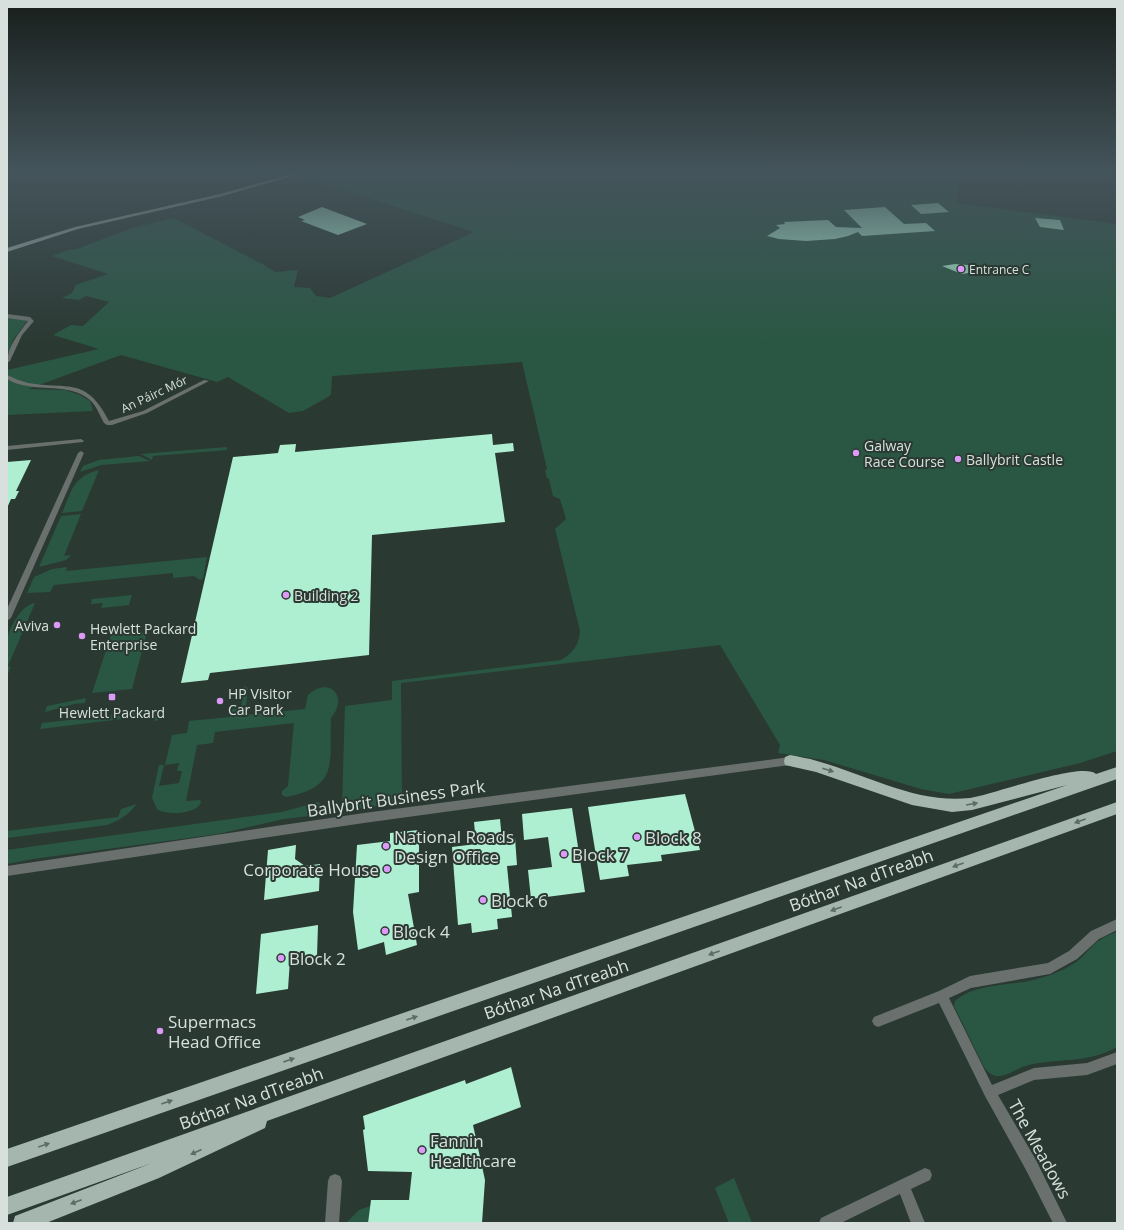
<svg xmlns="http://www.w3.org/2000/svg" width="1124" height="1230" font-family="'Open Sans',sans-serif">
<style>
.green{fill:#2a5744}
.building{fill:#aeefd1}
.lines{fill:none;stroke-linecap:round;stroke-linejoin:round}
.minor{fill:#69706d;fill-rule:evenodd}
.primary{fill:#9baaa3;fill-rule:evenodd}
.trunk{fill:#a5b6ae;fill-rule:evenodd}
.oneway{fill:#5c6b64}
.poi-dot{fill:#da9af6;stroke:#2b3933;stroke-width:1.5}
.labels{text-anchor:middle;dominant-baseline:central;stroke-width:4;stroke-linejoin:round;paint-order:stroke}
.far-poi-label{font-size:12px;fill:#d7e0dc;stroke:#2b3933;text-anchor:start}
.far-street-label{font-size:12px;fill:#d7e0dc;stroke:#2b3933}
.poi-label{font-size:14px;fill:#d7e0dc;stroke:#2b3933;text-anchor:start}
.near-street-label{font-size:17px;fill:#d7e0dc;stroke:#2b3933}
.near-poi-label{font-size:17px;fill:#d7e0dc;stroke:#2b3933;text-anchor:start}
</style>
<rect width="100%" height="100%" fill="#2b3933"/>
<path class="green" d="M317,170H934L960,174L956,203L1117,224V751L1080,763L949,794L921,789L824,760L778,753L780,745L720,645L401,683L402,803L355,809L342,805L345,706L392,700V681L561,660C573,653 579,645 580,631L555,529L566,519L560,499L553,496L549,479L547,478L545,471L547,469L522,362L332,376L331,394L328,397L303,411L289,413L228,377L217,382L121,355L28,389L66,390L80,395L90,401L93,411L7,415V370L99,349L53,335L71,325L83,326L109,302L86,296L79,300L62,298L72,293L76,285L108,274L52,256L68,250L77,249L132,228L174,218L266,266L275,272L298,270L294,287L310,288L316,296L330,298L474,232L299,176Z
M7,317L27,321L13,340L7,356Z
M227,447V450L153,456L152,460L141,454Z
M139,456L150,461L101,465L80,472L83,466L99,460Z
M99,470L82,511L62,513C72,491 72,477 99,470Z
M81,514L64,556L71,555L66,560L39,567L61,516Z
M207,557L203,579L200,580L194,576L173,578V573L54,585L50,592L27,593L34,577L52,569L67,567L66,571Z
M132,595L129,605L101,608L103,603L91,604L92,599Z
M35,603L8,666L11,667L7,676C7,665 6,652 7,641C9,628 21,605 35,603Z
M147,632L132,689L92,693L111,635Z
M244,686L248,688L245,715L305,709L308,695C330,675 349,697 331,718C329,762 340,787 286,797L282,795V791L288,786L294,723L215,732L213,743L197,745L186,801L200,800L201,803C195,814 167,816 157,809L152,798L159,765H164L159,786L179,783L182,771H177L179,763L165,765L172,735L187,733L189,721L230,717L231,709L241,708Z
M86,698L85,703L74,704L45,712L47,706Z
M155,710L160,713L158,720L156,721L152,720L153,715L126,718L128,713Z
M123,714L122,719L40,729L42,723Z
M318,802L323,806L317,815L284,819L218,834L33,859L7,864V850L282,812Z
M137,804C129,814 119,821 107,825L7,838V831L118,817L121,809Z
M1117,932V1047C1085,1065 1057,1057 1025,1066C1016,1069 1006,1077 996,1076C991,1075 987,1071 984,1067L954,1006L955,1001C978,982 1009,987 1037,979C1049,976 1062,971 1073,964C1084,958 1090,946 1100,940C1105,936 1112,934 1117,932Z
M734,1178L752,1223H729L715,1188Z
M370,1206L368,1223H346L359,1210Z"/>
<path class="building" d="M938,203L949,212L921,214L911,205Z
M322,207L367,224L338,235L301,221L305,220L298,217Z
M885,207L904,224L926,223L935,231L862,236L858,232L848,236L835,239L806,241L779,239L767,236L780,228L776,225L785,224L784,222L828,220L836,227L862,228L844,210Z
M1035,218L1060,220L1064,230L1040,227Z
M955,264L968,265L980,271L962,274L942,266Z
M492,434L493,445L513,443L514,451L495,453L505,522L372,535L369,655L210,673L208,680L181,683L233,457L278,453L280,445L296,444L295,452Z
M31,460L16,491H19L15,499H11L7,508V462Z
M685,794L700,850L661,855L662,861L627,865L629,876L600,880L588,807Z
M572,808L585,892L531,899L528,870L552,867L548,837L524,840L522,814Z
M500,819L502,840L515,838L517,865L507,866L512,917L497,919L498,929L472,933L471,923L458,925L452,847L476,844L474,822Z
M419,830V892L408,894L417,945L386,955L384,942L358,950L353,912L357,845L390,841V833Z
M296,845L295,859L305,866L320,864L319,891L264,900L268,850Z
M318,925L317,956L290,960L288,989L256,994L261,934Z
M511,1067L521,1107L473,1125L485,1180L482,1223H368L371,1200H409L412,1172L368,1171L363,1130L365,1129L363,1116L465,1080L466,1084Z"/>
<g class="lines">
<path class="minor" d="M7,314L30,317L34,321L22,335L10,361L7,363C7,347 19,333 28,321L7,318Z
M7,375C14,378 20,381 28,383C68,390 86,376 109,421L143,411L204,380L209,381L147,413L112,425H107L104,423C100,416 97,407 91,401C74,385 49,390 28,386C20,385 14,383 7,379Z
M81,439L84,441L83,442L7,450V446Z
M81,451L84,453L11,618L7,621V609L78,453Z
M790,757L793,758L795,761L793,764L790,765L364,823L7,876V866L364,813Z
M1117,919V930L1099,939L1077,959L1050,974L971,988L949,998L992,1085L1034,1068L1087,1063L1117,1052V1064L1087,1075L1034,1080L998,1095L1036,1160L1067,1223H1053L1026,1170L985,1096L939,1003L878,1027L874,1025L872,1021L874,1017L939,991L970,976L1048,963L1069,951L1091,931Z
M925,1168L930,1170L932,1175L930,1180L911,1189L925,1223H911L900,1194L841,1223H819L821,1218Z
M335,1174L340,1176L342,1181L339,1223H325L328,1181L330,1176Z"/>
<path class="primary" d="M307,170H313L223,196L78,229L7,252V248L75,227L220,194Z"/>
<path class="trunk" d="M790,755C799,757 808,758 817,761C867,775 917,804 970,798C992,795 1082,761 1096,774L1117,767V779L7,1167V1149L1067,785L972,810L952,812L912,805L816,772L785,765L784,761L785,757Z
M1117,802V814L267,1121L265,1128L159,1178L46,1223H13L15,1216L152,1163L7,1215V1197Z"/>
</g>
<defs><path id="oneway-solid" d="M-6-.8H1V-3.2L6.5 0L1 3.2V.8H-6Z"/></defs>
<g class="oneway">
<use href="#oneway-solid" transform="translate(828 770) rotate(18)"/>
<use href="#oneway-solid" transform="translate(972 804) rotate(-10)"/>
<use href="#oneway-solid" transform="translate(1080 821) rotate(160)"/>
<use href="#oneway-solid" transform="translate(958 865) rotate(160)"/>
<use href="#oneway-solid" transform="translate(836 909) rotate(160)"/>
<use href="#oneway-solid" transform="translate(714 953) rotate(160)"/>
<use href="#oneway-solid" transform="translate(412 1018) rotate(-19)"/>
<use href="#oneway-solid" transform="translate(289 1060) rotate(-19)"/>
<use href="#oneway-solid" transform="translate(167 1102) rotate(-19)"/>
<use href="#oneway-solid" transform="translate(44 1145) rotate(-19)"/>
<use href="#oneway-solid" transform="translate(196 1152) rotate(155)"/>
<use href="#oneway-solid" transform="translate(76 1202) rotate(159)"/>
</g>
<linearGradient id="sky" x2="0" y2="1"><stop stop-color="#181f1c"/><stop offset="0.5" stop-color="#44545b"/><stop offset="1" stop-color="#44545b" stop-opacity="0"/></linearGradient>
<rect width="1124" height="342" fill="url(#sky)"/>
<g class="poi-dot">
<circle cx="961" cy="269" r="4"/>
<circle cx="856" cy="453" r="4"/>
<circle cx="958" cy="459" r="4"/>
<circle cx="286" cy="595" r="4"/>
<circle cx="57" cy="625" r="4"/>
<circle cx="82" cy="636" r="4"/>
<rect x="108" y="693" width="8" height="8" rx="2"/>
<circle cx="220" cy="701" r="4"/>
<circle cx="637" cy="837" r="4"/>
<circle cx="386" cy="846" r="4"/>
<circle cx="564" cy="854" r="4"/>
<circle cx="387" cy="869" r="4"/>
<circle cx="483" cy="900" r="4"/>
<circle cx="385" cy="931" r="4"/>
<circle cx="281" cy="958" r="4"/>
<circle cx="160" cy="1031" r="4"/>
<circle cx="422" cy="1150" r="4"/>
</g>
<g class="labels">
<g class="far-poi-label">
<text x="969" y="269">Entrance C</text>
</g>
<g class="far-street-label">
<text transform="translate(154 394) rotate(-25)">An Páirc Mór</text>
</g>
<g class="poi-label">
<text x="864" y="445">Galway<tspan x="864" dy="16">Race Course</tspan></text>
<text x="966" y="459">Ballybrit Castle</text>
<text x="294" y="595">Building 2</text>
<text x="49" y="625" text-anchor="end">Aviva</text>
<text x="90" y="628">Hewlett Packard<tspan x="90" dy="16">Enterprise</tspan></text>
<text x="228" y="693">HP Visitor<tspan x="228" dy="16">Car Park</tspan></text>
<text x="112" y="712" text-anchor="middle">Hewlett Packard</text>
</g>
<g class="near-street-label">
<text transform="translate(396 798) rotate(-8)">Ballybrit Business Park</text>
<text transform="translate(861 880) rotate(-20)">Bóthar Na dTreabh</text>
<text transform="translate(556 989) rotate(-19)">Bóthar Na dTreabh</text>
<text transform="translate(251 1098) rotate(-20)">Bóthar Na dTreabh</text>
<text transform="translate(1040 1149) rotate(61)">The Meadows</text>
</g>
<g class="near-poi-label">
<text x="394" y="836">National Roads<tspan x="394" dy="20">Design Office</tspan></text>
<text x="645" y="837">Block 8</text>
<text x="572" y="854">Block 7</text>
<text x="379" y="869" text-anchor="end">Corporate House</text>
<text x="491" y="900">Block 6</text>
<text x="393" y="931">Block 4</text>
<text x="289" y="958">Block 2</text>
<text x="168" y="1021">Supermacs<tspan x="168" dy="20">Head Office</tspan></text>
<text x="430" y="1140">Fannin<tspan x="430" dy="20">Healthcare</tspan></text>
</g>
</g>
<rect width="1124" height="1230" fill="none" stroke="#d7e0dc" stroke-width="16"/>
</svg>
